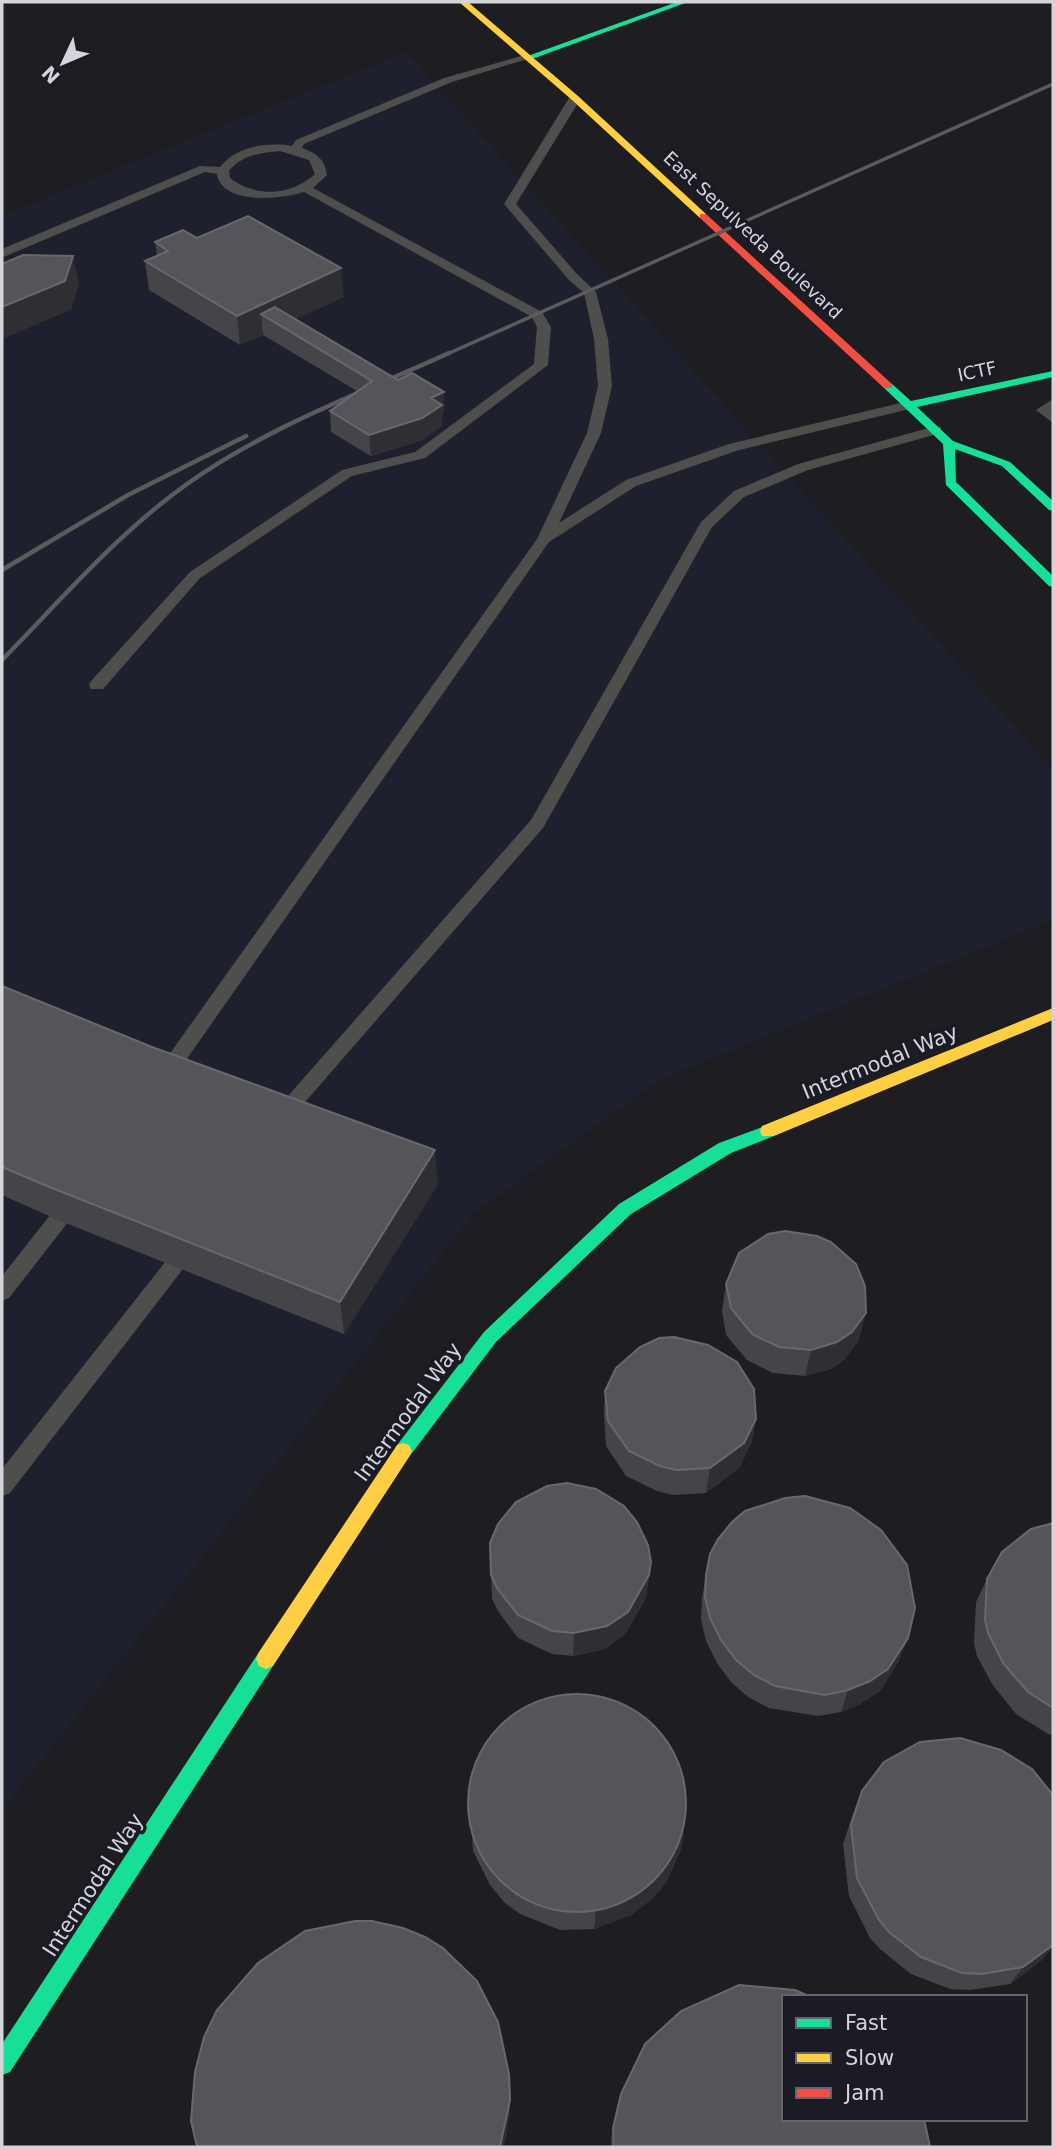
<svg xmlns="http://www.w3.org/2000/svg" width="1055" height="2149" font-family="'DejaVu Sans',sans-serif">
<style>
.built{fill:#1e202d}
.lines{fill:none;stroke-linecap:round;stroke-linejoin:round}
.lane{fill:#4e4e4d;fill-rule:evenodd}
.fast{fill:#16e098;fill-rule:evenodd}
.slow{fill:#ffcf43;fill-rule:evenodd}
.jam{fill:#f24e42;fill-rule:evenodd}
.rail-far1{stroke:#5b5b5d;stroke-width:3.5}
.rail{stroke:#5b5b5d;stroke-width:4.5}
.wall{fill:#454549}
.shaded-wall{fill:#2e2e33}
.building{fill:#545459;stroke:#68686d;stroke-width:2}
.labels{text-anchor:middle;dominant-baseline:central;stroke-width:7;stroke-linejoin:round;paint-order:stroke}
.far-street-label{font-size:18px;fill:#d4d5db;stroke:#1a1b25}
.street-label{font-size:21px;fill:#d4d5db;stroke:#1a1b25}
</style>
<rect width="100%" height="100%" fill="#1d1d22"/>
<path class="built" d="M406,52L1053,769V920L661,1079L473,1214L2,1810V215Z"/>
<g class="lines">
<path class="lane" d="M525,55L534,57L452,82L304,144L302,148C316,153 325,159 327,175L313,188L542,312L551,327L548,365L425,458L352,476L200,578L103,689H91L89,685L91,681L190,572L342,470L415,452L534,364L537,327L532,317L304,192C283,199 222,206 217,174L205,172L6,256L2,257V249L200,166L220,167C236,146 267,142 292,146L296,140L444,78ZM280,151L309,160L315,174C291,196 256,198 230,178L229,171C242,155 260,153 280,151Z
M575,95L581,98L516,204L577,274L596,292L608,339L612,386L601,433L559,523L626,480L729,444L909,401L916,405L914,408L739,450L636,486L549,542L170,1083L163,1086L156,1083L153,1078L156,1073L537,539L587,433L598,386L594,339L584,293L569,280L504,204L569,98Z
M1053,399V423L1036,410Z
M936,426L941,427V433L808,470L744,497L712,527L543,828L287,1123L280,1126L273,1123L270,1118L273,1113L531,820L701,522L734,491L798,464Z
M58,1212L65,1214L68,1220L65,1226L9,1298L2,1301V1276L51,1214Z
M173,1258L180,1261L183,1267L180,1273L10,1493L2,1496V1469L166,1261Z"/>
<path class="fast" d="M677,2H688L532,59L525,57Z
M1053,371V377L917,407L953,441L1010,462L1053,501V511L1049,510L1002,466L955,449L956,482L1053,576V587L1049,586L946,485L943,444L882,386L892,384L911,401Z
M768,1125L774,1126L776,1131L774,1136L731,1153L631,1214L496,1342L409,1457L403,1459L397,1457L394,1451L397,1445L484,1332L619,1204L719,1143Z
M266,1649L273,1652L276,1659L273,1666L10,2072L2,2075V2044L259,1652Z"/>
<path class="slow" d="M459,2H468L578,96L706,214V218H700L572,100Z
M1053,1008V1020L774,1136H762L760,1131L762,1126Z
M403,1443L409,1445L412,1451L409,1457L273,1666L266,1669L259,1666L256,1659L259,1652L397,1445Z"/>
<path class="jam" d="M700,214H706L892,384V388H884L700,218Z"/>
<path class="rail-far1" d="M445,355L1053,84"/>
<path class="rail" d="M2,570L128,495L246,436
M2,660C61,600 118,533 187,484C267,427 361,393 449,353"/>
</g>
<path class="wall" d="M197,238L344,297L295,319L398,380L444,392V413L442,414V426L423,440L371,456L331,432L330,411L357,391L263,335L240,345L149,290L145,261L157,255L155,242Z
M2,986L438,1184L344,1334L58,1220L2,1195Z
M726,1284L859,1340L845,1359L831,1369L805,1376L773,1373L747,1360L726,1335L722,1311Z
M605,1391L756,1419L751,1444L739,1468L706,1493L673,1495L657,1491L626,1476L606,1446L604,1416Z
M1053,1523V1735L1048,1734L1016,1714L992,1684L977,1656L974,1643L976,1602L987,1579Z
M490,1543L651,1562L646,1598L625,1634L605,1649L573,1656L552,1654L518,1638L498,1611L492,1599Z
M706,1575L899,1661L880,1691L862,1703L841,1712L818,1716L769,1708L748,1697L731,1682L717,1663L706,1641L701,1620L702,1598Z
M469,1791L684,1833L680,1852L666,1883L653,1898L631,1915L594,1929L560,1930L520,1914L505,1903L490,1885L473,1851Z
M862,1791L1053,1795V1946L1042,1960L1010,1984L970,1990L950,1989L911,1974L880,1949L870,1938L849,1896L843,1844L854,1811Z
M613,2128L930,2147H611V2140Z"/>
<path class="shaded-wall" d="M73,256L79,284L71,310L2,339V307Z
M341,268L344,297L281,326L261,314L263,335L240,345L237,316Z
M444,392V413L442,414V426L423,440L371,456L369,435L431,398Z
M435,1150L438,1184L344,1334L340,1302Z
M866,1313L859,1340L845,1359L831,1369L805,1376L811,1350Z
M756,1419L751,1444L739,1468L706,1493L710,1468Z
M651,1562L646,1598L625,1634L605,1649L573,1656L574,1633Z
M908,1638L899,1661L880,1691L862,1703L841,1712L848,1690Z
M684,1833L680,1852L666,1883L653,1898L631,1915L594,1929L596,1911Z
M1053,1945L1042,1960L1010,1984L1023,1967Z
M510,2100V2114L504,2147H500Z"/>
<path class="building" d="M248,216L341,268L237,316L145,261L168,251L155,242L183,230L197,238Z
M23,255L73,256L65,281L2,307V264Z
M275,307L398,380L412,373L444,392L431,398L442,405L422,418L369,435L330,411L372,381L261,314Z
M2,986L152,1047L435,1150L340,1302L47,1186L2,1167Z
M785,1231L817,1236L831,1242L856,1264L865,1286L866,1313L852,1332L837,1342L811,1350L779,1347L752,1334L731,1308L726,1284L739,1253L768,1234Z
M674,1337L708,1345L737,1362L754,1389L756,1419L744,1443L710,1468L676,1470L660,1466L629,1451L608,1421L605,1391L616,1368L640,1347L659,1338Z
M567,1483L596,1489L624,1506L637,1522L648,1545L651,1562L649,1575L628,1612L607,1626L574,1633L552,1631L518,1615L497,1588L491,1575L490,1543L498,1524L516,1502L547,1486Z
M805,1496L850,1508L881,1530L907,1565L915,1608L908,1638L888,1669L870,1681L848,1690L825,1695L775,1686L754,1675L736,1660L721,1640L710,1618L705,1597L706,1575L710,1554L718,1539L732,1522L745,1511L785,1498Z
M1053,1523V1708L1028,1692L1003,1663L988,1633L985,1620L987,1579L1002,1552L1031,1529Z
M468 1803a109 109 0 1 1 218 0a109 109 0 1 1-218 0Z
M960,1738L1001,1750L1032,1769L1053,1795V1945L1023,1967L982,1974L962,1973L921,1957L889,1932L879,1920L857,1878L851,1825L862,1791L884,1762L920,1742Z
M355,1921H372L403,1928L425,1937L443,1948L477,1981L498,2022L509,2074L510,2100L500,2147H197L191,2121L195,2072L204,2037L217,2010L258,1963L305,1931Z
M739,1985L795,1990L811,1997H784V2119H924L930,2147H614L613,2128L621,2094L645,2044L681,2011Z"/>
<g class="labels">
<g class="far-street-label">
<text transform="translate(753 235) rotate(43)">East Sepulveda Boulevard</text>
<text transform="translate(977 371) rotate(-12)">ICTF</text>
</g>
<g class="street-label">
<text transform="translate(880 1062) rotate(-22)">Intermodal Way</text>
<text transform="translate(408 1412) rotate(-54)">Intermodal Way</text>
<text transform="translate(93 1885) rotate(-57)">Intermodal Way</text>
</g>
</g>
<rect width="1055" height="2149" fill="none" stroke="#d4d5db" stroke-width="7"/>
<rect x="782" y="1995" width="245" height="126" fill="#1a1b25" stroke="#64656e" stroke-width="2"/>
<rect x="796" y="2018" width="35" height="10" fill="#16e098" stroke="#64656e" stroke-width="2"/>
<text x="845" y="2030" font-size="21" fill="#d4d5db">Fast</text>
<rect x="796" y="2053" width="35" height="10" fill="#ffcf43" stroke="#64656e" stroke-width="2"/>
<text x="845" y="2065" font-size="21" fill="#d4d5db">Slow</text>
<rect x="796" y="2088" width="35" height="10" fill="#f24e42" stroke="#64656e" stroke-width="2"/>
<text x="845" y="2100" font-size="21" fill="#d4d5db">Jam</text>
<g transform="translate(63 63) rotate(226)" stroke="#1a1b25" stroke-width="5" paint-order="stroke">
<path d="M0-5L12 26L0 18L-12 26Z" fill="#d4d5db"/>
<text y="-10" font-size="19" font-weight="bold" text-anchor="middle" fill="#d4d5db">N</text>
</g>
</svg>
